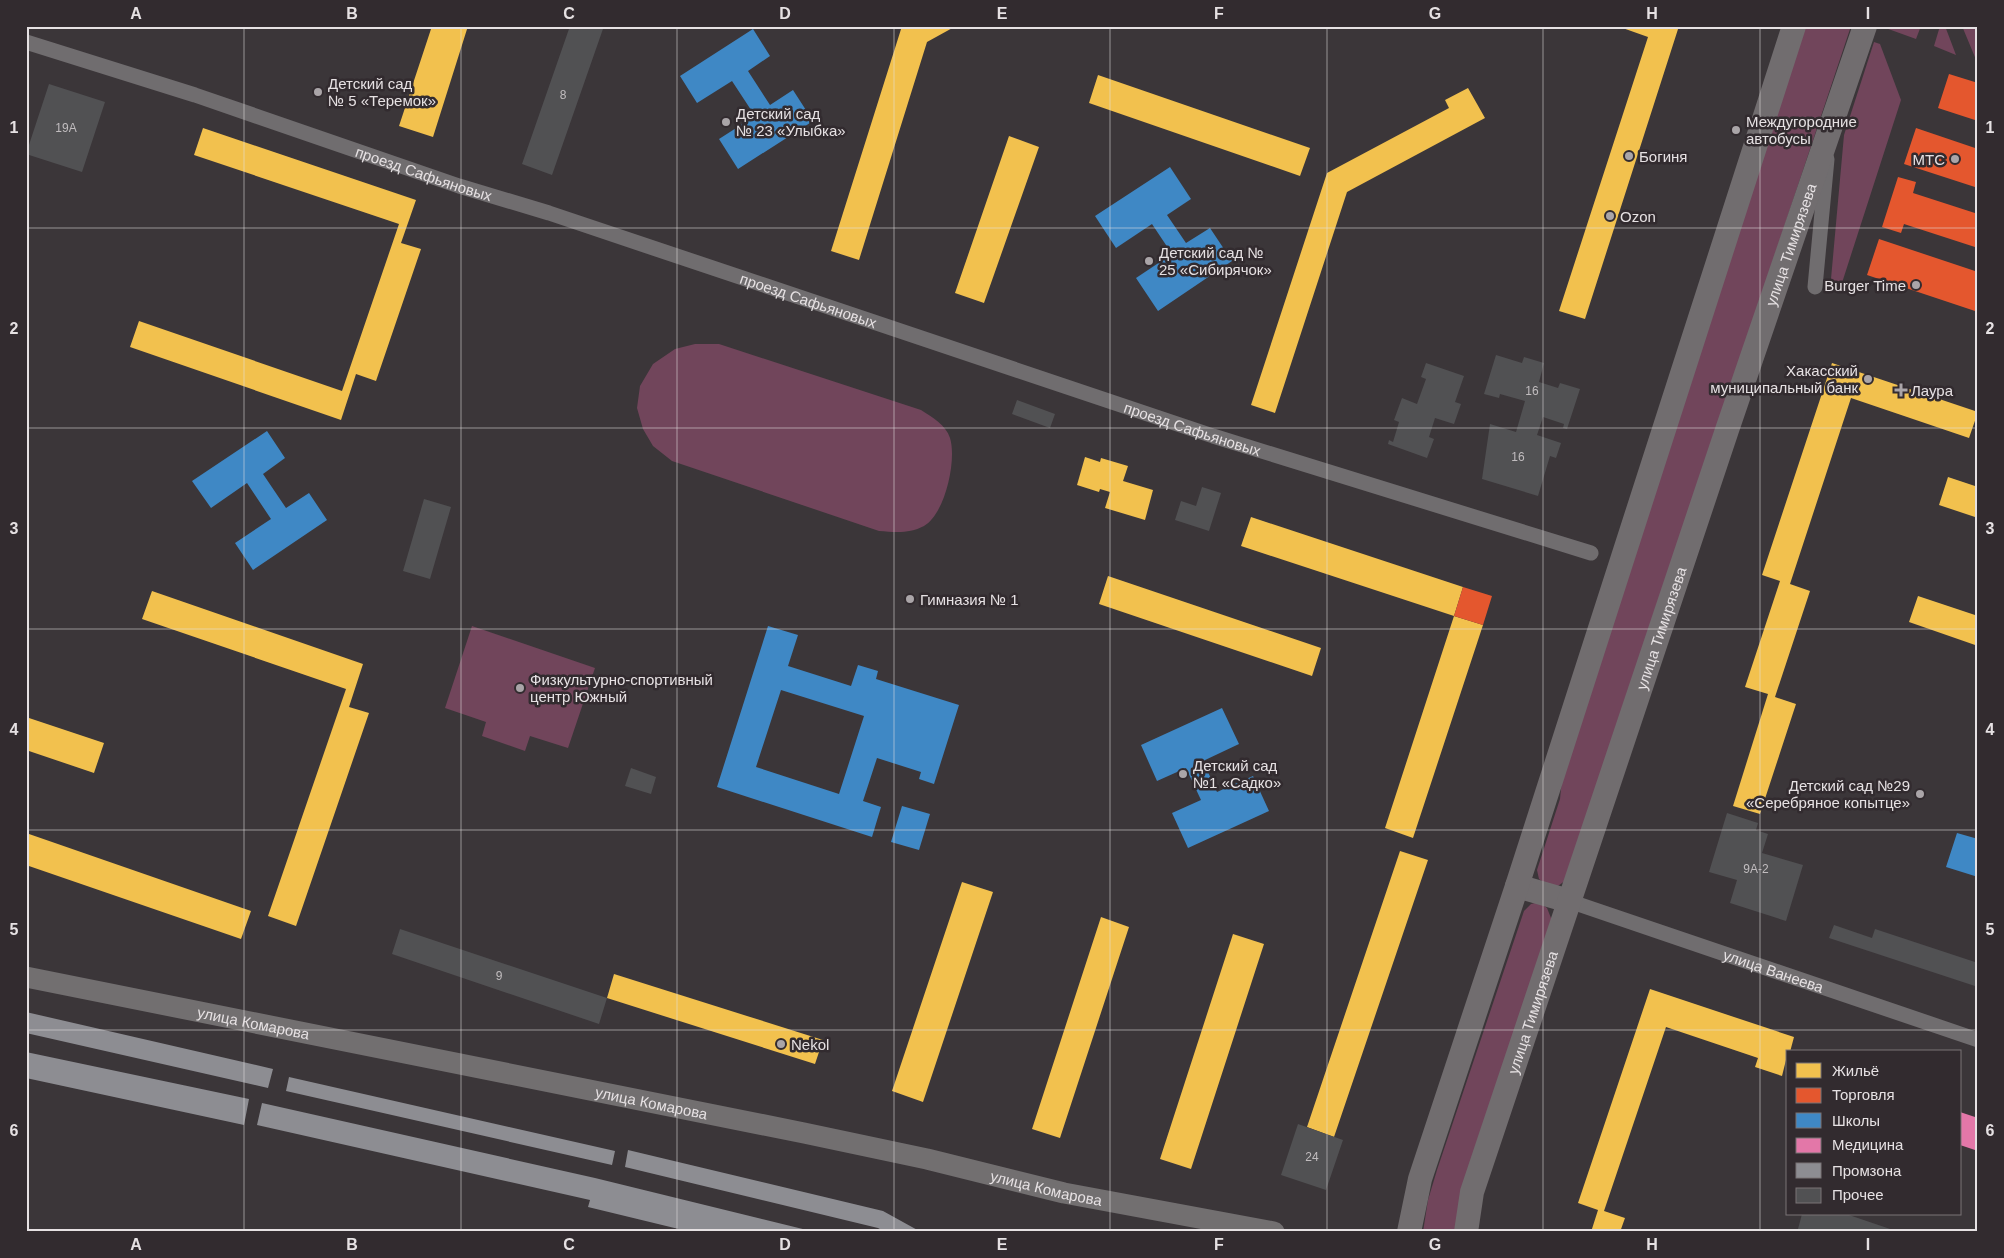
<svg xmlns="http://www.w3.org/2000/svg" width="2004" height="1258" font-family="Arial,sans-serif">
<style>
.green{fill:#71455b}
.homes{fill:#f2c14e}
.shops{fill:#e4572e}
.schools{fill:#3f88c5;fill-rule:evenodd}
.health{fill:#e377a8}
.industry{fill:#8d8d92}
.building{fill:#515153}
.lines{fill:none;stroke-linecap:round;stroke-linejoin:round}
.street{stroke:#706d6f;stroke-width:15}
.secondary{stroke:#726f70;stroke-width:21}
.primary{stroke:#716d6f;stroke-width:24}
.grid{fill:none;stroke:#e6e1e3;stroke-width:1;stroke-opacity:0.55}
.poi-dot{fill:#aaa5a8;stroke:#322b2f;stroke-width:2}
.labels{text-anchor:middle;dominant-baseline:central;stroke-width:5;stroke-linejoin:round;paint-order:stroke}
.number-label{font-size:12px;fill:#c1bdbf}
.poi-label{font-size:15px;fill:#e6e1e3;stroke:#322b2f;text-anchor:start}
.street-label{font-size:15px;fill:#e6e1e3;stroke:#322b2f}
.neatline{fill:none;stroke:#e6e1e3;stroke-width:2}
.grid-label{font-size:16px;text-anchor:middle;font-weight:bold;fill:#e6e1e3}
</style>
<rect width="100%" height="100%" fill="#3b3639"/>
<path class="green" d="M1804,26H1851L1570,870L1566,880L1558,886L1547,885L1539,879L1537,870L1560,799L1562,779Z
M1880,26H1921L1916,39Z
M1940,26H1945L1956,55L1934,46Z
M1962,26H1978V62H1977Z
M1874,42L1880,44L1901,100L1840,289L1832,284L1831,279L1844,135Z
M695,344H719L921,410C932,417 946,425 950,438C957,460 945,514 924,526C909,534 895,532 879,531L672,461L653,446L643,429L637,408L640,386L653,364L675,349Z
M472,626L595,668L568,748L530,736L525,751L482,736L486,722L445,708Z
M1539,902L1547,908L1553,923L1455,1232H1423L1428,1200L1437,1170L1524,911L1531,904Z"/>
<path class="homes" d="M432,26H468L433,137L399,126Z
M902,26H956L927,42L859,260L831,251Z
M1617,26H1679L1585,319L1559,311L1648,37Z
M1098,75L1310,148L1300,176L1089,103Z
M1468,88L1485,118L1347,192L1275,413L1251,405L1327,173L1449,108L1445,100Z
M203,128L416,200L401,243L421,249L376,381L356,374L341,420L130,347L139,321L342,391L399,224L194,155Z
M1009,136L1039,147L984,303L955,293Z
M1832,363L1978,412L1969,438L1851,398L1790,584L1810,591L1775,697L1796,704L1760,814L1733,806L1768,694L1745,687L1780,581L1762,575Z
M1085,457L1100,462L1101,458L1128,466L1123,481L1153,490L1145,520L1105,508L1110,492L1100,489L1099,492L1077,485Z
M1948,477L1978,487V518L1939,505Z
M1251,517L1463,587L1454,616L1241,546Z
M1108,576L1321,648L1312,676L1099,604Z
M152,591L363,664L349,707L369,713L296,926L268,916L346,689L142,619Z
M1918,596L1978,616V646L1909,622Z
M1454,616L1483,625L1413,838L1385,828Z
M26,717L104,743L94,773L26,750Z
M29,834L251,911L241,939L26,865V841Z
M1400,851L1428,860L1334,1137L1307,1127Z
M962,882L993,892L923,1102L892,1091Z
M1101,917L1129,927L1060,1138L1032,1129Z
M1233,934L1264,944L1191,1169L1160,1159Z
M614,974L823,1040L815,1064L607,998Z
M1650,989L1794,1037L1790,1052H1788L1782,1076L1755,1067L1758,1058L1666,1027L1604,1211L1625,1218L1620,1232H1591L1598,1210L1578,1203Z"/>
<path class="shops" d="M1949,74L1978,83V121L1938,108Z
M1916,128L1978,149V188L1904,164Z
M1898,177L1916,182L1913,193L1978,214V248L1904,224L1901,233L1882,227Z
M1879,239L1978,272V312L1867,275Z
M1463,587L1492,596L1483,625L1454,616Z"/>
<path class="schools" d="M753,29L770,56L748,71L770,105L793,90L813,121L738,169L719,139L755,116L732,81L697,103L680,76Z
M1170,167L1191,199L1167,215L1186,243L1210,228L1232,261L1158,311L1136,278L1172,254L1152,224L1116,248L1095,216Z
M267,431L285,458L263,474L286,508L309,493L327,520L253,570L235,543L271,519L247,483L211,508L192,481Z
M768,626L798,635L788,666L851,686L858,665L878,671L876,679L959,705L934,784L919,779L921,772L877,758L863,801L881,807L872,837L717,787ZM781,690L864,716L839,794L756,767Z
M1222,708L1239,744L1203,761L1217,792L1253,776L1269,811L1188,848L1172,813L1201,800L1186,768L1157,781L1141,745Z
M902,806L930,814L919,850L891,842Z
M1957,833L1978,839V877L1946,867Z"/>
<path class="health" d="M1960,1112L1978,1118V1151L1960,1145Z"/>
<path class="industry" d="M26,1012L273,1069L268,1088L26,1033Z
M26,1052L249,1099L244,1125L26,1078Z
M289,1077L615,1151L612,1165L286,1091Z
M262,1103L595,1178L815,1232H691L588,1207L590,1200L257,1125Z
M628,1150L883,1211L921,1232H885L878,1228L625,1167Z"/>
<path class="building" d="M570,26H604L552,175L522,164Z
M49,84L105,102L82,172L26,154Z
M1496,355L1522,363L1524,357L1544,363L1539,382L1558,388L1560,383L1580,389L1567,429L1563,428L1564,424L1543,417L1537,435L1561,443L1556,458L1550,456L1538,496L1482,479L1490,424L1516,432L1525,401L1500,394L1499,398L1484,394Z
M1426,363L1464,376L1455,402L1461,404L1454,424L1435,418L1429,437L1434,439L1427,458L1388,444L1389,440L1393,442L1399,422L1394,420L1402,398L1417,404L1426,379L1421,377Z
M1017,400L1055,414L1050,428L1012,414Z
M1202,487L1221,493L1209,531L1175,520L1181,501L1196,506Z
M424,499L451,507L430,579L403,571Z
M631,768L656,777L651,794L625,786Z
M1727,813L1758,823L1756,830L1768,834L1762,853L1803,865L1786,921L1730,903L1737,880L1709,872Z
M1834,925L1872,938L1875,929L1978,963V987L1829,938Z
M400,929L607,998L599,1024L392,954Z
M1298,1124L1343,1140L1326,1190L1281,1175Z
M1802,1214H1846L1899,1232H1805L1798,1229Z"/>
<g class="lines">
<g class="street">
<path id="s1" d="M26,42L195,95L459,186L549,213L1213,436L1591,553"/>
<path d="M1815,287L1827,159"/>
<path id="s2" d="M1569,901L1978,1040"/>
</g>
<path class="secondary" id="s3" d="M26,977L804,1133L927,1159L1064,1193L1274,1232"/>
<g class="primary">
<path d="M1517,886L1569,901"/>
<path d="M1409,1232L1420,1179L1517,886L1794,26"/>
<path id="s4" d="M1466,1232L1472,1192L1727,430L1865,26"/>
</g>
</g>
<path class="grid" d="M244,26V1232M461,26V1232M677,26V1232M894,26V1232M1110,26V1232M1327,26V1232M1543,26V1232M1760,26V1232M26,228H1978M26,428H1978M26,629H1978M26,830H1978M26,1030H1978"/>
<g class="poi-dot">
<circle cx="318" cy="92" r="5"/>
<circle cx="726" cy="122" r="5"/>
<circle cx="1736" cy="130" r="5"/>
<circle cx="1629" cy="156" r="5"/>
<circle cx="1955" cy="159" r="5"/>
<circle cx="1610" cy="216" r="5"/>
<circle cx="1149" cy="261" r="5"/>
<circle cx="1916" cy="285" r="5"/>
<circle cx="1868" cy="379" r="5"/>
<path d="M1898.5 382.5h5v5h5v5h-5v5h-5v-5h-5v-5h5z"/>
<circle cx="910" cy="599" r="5"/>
<circle cx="520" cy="688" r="5"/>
<circle cx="1183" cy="774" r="5"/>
<circle cx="1920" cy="794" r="5"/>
<circle cx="781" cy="1044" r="5"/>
</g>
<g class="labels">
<g class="number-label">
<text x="563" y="95">8</text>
<text x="66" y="128">19А</text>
<text x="1532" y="391">16</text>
<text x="1518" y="457">16</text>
<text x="1756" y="869">9А-2</text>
<text x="499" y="976">9</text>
<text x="1312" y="1157">24</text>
</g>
<g class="poi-label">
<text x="328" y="83">Детский сад<tspan x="328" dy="17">№ 5 «Теремок»</tspan></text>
<text x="736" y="113">Детский сад<tspan x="736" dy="17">№ 23 «Улыбка»</tspan></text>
<text x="1746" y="121">Междугородние<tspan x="1746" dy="17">автобусы</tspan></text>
<text x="1639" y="156">Богиня</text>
<text x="1945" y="159" text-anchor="end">МТС</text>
<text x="1620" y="216">Ozon</text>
<text x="1159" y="252">Детский сад №<tspan x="1159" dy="17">25 «Сибирячок»</tspan></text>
<text x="1906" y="285" text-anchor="end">Burger Time</text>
<text x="1858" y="370" text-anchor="end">Хакасский<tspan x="1858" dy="17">муниципальный банк</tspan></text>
<text x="1911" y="390">Лаура</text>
<text x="920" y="599">Гимназия № 1</text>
<text x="530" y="679">Физкультурно-спортивный<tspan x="530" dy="17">центр Южный</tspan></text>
<text x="1193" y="765">Детский сад<tspan x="1193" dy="17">№1 «Cадко»</tspan></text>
<text x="1910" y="785" text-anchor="end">Детский сад №29<tspan x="1910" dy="17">«Серебряное копытце»</tspan></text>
<text x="791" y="1044">Nekol</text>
</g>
<g class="street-label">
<text stroke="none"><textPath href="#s1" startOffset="419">проезд Сафьяновых</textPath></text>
<text stroke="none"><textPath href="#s4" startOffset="1040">улица Тимирязева</textPath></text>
<text stroke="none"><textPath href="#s1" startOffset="824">проезд Сафьяновых</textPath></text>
<text stroke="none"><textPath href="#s1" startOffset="1229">проезд Сафьяновых</textPath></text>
<text stroke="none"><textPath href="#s4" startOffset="635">улица Тимирязева</textPath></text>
<text stroke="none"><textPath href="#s2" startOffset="216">улица Ванеева</textPath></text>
<text stroke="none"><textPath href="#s4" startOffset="230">улица Тимирязева</textPath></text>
<text stroke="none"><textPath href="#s3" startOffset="232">улица Комарова</textPath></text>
<text stroke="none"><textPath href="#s3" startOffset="638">улица Комарова</textPath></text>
<text stroke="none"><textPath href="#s3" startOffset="1042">улица Комарова</textPath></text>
</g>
</g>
<rect width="2004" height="1258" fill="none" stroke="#322b2f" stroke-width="55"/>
<rect x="1786" y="1050" width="175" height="165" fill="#322b2f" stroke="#7a7477"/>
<rect x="1796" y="1063" width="25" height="15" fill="#f2c14e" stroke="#7a7477"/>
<text x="1832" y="1076" font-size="15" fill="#e6e1e3">Жильё</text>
<rect x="1796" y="1088" width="25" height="15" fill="#e4572e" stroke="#7a7477"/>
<text x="1832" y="1100" font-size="15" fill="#e6e1e3">Торговля</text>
<rect x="1796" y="1113" width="25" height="15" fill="#3f88c5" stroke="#7a7477"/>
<text x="1832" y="1126" font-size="15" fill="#e6e1e3">Школы</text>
<rect x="1796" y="1138" width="25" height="15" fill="#e377a8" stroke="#7a7477"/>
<text x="1832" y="1150" font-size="15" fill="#e6e1e3">Медицина</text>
<rect x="1796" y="1163" width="25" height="15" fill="#8d8d92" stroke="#7a7477"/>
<text x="1832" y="1176" font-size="15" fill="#e6e1e3">Промзона</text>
<rect x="1796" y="1188" width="25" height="15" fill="#515153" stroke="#7a7477"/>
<text x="1832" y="1200" font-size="15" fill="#e6e1e3">Прочее</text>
<rect x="28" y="28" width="1948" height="1202" class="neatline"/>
<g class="grid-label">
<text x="136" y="19">A</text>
<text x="352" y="19">B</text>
<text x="569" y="19">C</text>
<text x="785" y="19">D</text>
<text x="1002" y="19">E</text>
<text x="1219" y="19">F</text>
<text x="1435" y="19">G</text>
<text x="1652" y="19">H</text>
<text x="1868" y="19">I</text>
<text x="14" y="133">1</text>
<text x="1990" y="133">1</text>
<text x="14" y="334">2</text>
<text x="1990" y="334">2</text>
<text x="14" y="534">3</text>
<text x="1990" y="534">3</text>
<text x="14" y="735">4</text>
<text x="1990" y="735">4</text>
<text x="14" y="935">5</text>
<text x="1990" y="935">5</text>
<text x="14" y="1136">6</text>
<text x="1990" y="1136">6</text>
<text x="136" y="1250">A</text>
<text x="352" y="1250">B</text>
<text x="569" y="1250">C</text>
<text x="785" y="1250">D</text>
<text x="1002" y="1250">E</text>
<text x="1219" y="1250">F</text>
<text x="1435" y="1250">G</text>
<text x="1652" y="1250">H</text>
<text x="1868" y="1250">I</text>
</g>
</svg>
